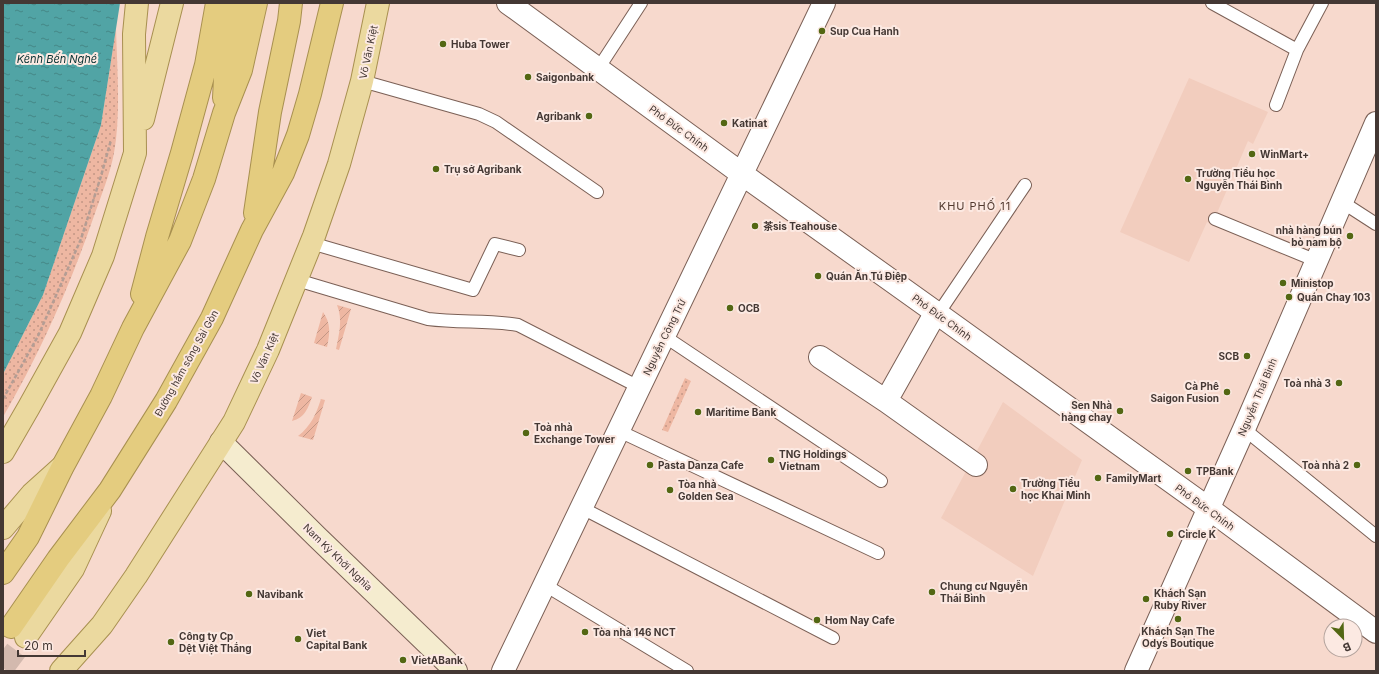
<svg xmlns="http://www.w3.org/2000/svg" width="1379" height="674" font-family="Inter,'Noto Sans SC',sans-serif">
<style>
.built{fill:#f2cdbe}
.grass{fill:url(#grass-dots)}
.garden{fill:url(#garden-furrows)}
.water{fill:url(#water-ripples)}
.lines{fill:none;stroke-linecap:round;stroke-linejoin:round}
.primary-tunnel{stroke:#d3b9ae;stroke-width:22;stroke-dasharray:22 11;stroke-linecap:butt}
.service-casing{stroke:#7b6056;stroke-width:14}
.minor-casing{stroke:#7b6056;stroke-width:24}
.tertiary-casing{stroke:#7b6056;stroke-width:24}
.secondary-casing{stroke:#7b6056;stroke-width:24}
.primary-casing{stroke:#a89050;stroke-width:24}
.trunk-casing{stroke:#a89050;stroke-width:24}
.path{stroke:#b49d94;stroke-width:2.5;stroke-dasharray:4 2;stroke-linecap:butt}
.service{stroke:#fff;stroke-width:12}
.minor{stroke:#fff;stroke-width:22}
.tertiary{stroke:#fff;stroke-width:22}
.secondary{stroke:#f5eccf;stroke-width:22}
.primary{stroke:#ebd99f;stroke-width:22}
.trunk{stroke:#e4cc7f;stroke-width:22}
.poi-dot{fill:#536713;stroke:#fce9e2;stroke-width:1.5}
.labels{text-anchor:middle;dominant-baseline:central;stroke-width:4;stroke-linejoin:round;paint-order:stroke}
.poi-label{font-size:10px;font-weight:bold;fill:#443834;stroke:#fce9e2;text-anchor:start}
.street-label{font-size:10px;fill:#443834;stroke:#fce9e2}
.water-label{font-size:11px;font-style:italic;fill:#053031;stroke:#fce9e2}
.neighbourhood-label{font-size:11px;letter-spacing:1px;fill:#51392f;stroke:#fce9e2}
</style>
<defs>
<pattern id="grass-dots" width="8" height="8" patternUnits="userSpaceOnUse"><rect width="8" height="8" fill="#eeb7a2"/><path d="M2 2h.1M6 6h.1" fill="none" stroke="#c29685" stroke-width="1.8" stroke-linecap="round"/></pattern>
<pattern id="garden-furrows" width="10" height="10" patternUnits="userSpaceOnUse"><rect width="10" height="10" fill="#eeb7a2"/><path d="M-1 1l2-2M0 10L10 0M9 11l2-2" fill="none" stroke="#c29685"/></pattern>
<pattern id="water-ripples" width="26" height="14" patternUnits="userSpaceOnUse"><rect width="26" height="14" fill="#51a4a5"/><path d="M2 4q2-2 4 0t4 0M15 11q2-2 4 0t4 0" fill="none" stroke="#458787"/></pattern>
</defs>
<rect width="100%" height="100%" fill="#f7d9cd"/>
<path class="built" d="M1189,78L1268,112L1253,144L1248,141L1217,213L1286,245L1281,255L1207,222L1189,262L1120,232Z
M1003,402L1082,460L1033,576L941,518Z"/>
<path class="grass" d="M116,28C117,68 121,114 114,153C110,174 101,196 94,216C70,286 40,353 3,417V374L43,295L101,125Z
M685,378L691,381L668,432L662,430Z"/>
<path class="garden" d="M337,305L351,309L339,350L336,349C339,334 343,320 337,305Z
M323,312C331,323 330,334 327,347L314,343Z
M301,393L312,397C308,408 305,418 292,421Z
M321,399L325,400L313,440L298,436C311,426 316,414 321,399Z"/>
<path class="water" d="M3,3H120L101,125L43,295L3,374Z"/>
<g class="lines">
<path class="primary-tunnel" d="M3,668L26,637"/>
<g class="service-casing">
<path id="service" d="M1212,3L1297,50
M598,69L641,3
M362,81L479,114L496,122L597,192
M1276,105L1297,50L1322,3
M1342,202L1376,224
M1215,219L1317,261
M311,243L473,290L495,244L519,250
M297,280L428,319C459,323 489,320 518,325L639,387
M938,314L1025,185
M664,336L881,481
M1244,429L1376,536
M619,431L878,553
M582,508L833,638
M545,585L687,671"/>
</g>
<g class="minor-casing">
<path id="minor" d="M820,357L886,401L976,465
M886,401L936,312
M1136,671L1244,429L1376,123"/>
</g>
<g class="tertiary-casing">
<path id="tertiary" d="M508,3L742,174L938,314L1208,508L1376,632
M503,671L824,3"/>
</g>
<g class="secondary-casing">
<path id="secondary" d="M221,442L317,537L456,671"/>
</g>
<g class="primary-casing">
<path id="primary" d="M143,119L172,3
M3,452L29,407L70,333L103,256L135,153L134,34L137,3
M3,528L32,494L62,467
M26,637L73,569L100,511
M61,671L102,625L136,576L234,422L268,350L314,236L339,164L362,81L378,3"/>
</g>
<g class="trunk-casing">
<path id="trunk" d="M224,98L226,58L238,3
M255,213L270,112L289,21L291,3
M142,294L157,237L182,153L206,65L217,3
M3,573L28,537L63,466L101,396L133,328L180,241L204,179L224,113L241,70L256,3
M11,627L58,559L110,490L166,401L212,318L252,230L283,173L298,135L310,94L332,3"/>
</g>
<path class="path" d="M3,399L38,336L81,239L101,176L111,140"/>
<use href="#service" class="service"/>
<use href="#minor" class="minor"/>
<use href="#tertiary" class="tertiary"/>
<use href="#secondary" class="secondary"/>
<use href="#primary" class="primary"/>
<use href="#trunk" class="trunk"/>
</g>
<g class="poi-dot">
<circle cx="822" cy="31" r="4"/>
<circle cx="443" cy="44" r="4"/>
<circle cx="528" cy="77" r="4"/>
<circle cx="589" cy="116" r="4"/>
<circle cx="724" cy="123" r="4"/>
<circle cx="1252" cy="154" r="4"/>
<circle cx="436" cy="169" r="4"/>
<circle cx="1188" cy="179" r="4"/>
<circle cx="755" cy="226" r="4"/>
<circle cx="1350" cy="236" r="4"/>
<circle cx="818" cy="276" r="4"/>
<circle cx="1283" cy="283" r="4"/>
<circle cx="1289" cy="297" r="4"/>
<circle cx="730" cy="308" r="4"/>
<circle cx="1247" cy="356" r="4"/>
<circle cx="1339" cy="383" r="4"/>
<circle cx="1227" cy="392" r="4"/>
<circle cx="1120" cy="411" r="4"/>
<circle cx="698" cy="412" r="4"/>
<circle cx="526" cy="433" r="4"/>
<circle cx="771" cy="460" r="4"/>
<circle cx="650" cy="465" r="4"/>
<circle cx="1357" cy="465" r="4"/>
<circle cx="1188" cy="471" r="4"/>
<circle cx="1098" cy="478" r="4"/>
<circle cx="1013" cy="489" r="4"/>
<circle cx="670" cy="490" r="4"/>
<circle cx="1170" cy="534" r="4"/>
<circle cx="932" cy="592" r="4"/>
<circle cx="249" cy="594" r="4"/>
<circle cx="1146" cy="599" r="4"/>
<circle cx="1178" cy="619" r="4"/>
<circle cx="817" cy="620" r="4"/>
<circle cx="585" cy="632" r="4"/>
<circle cx="298" cy="639" r="4"/>
<circle cx="171" cy="642" r="4"/>
<circle cx="403" cy="660" r="4"/>
</g>
<g class="labels">
<g class="poi-label">
<text x="830" y="31">Sup Cua Hanh</text>
<text x="451" y="44">Huba Tower</text>
<text x="536" y="77">Saigonbank</text>
<text x="581" y="116" text-anchor="end">Agribank</text>
<text x="732" y="123">Katinat</text>
<text x="1260" y="154">WinMart+</text>
<text x="444" y="169">Trụ sở Agribank</text>
<text x="1196" y="173">Trường Tiểu học<tspan x="1196" dy="12">Nguyễn Thái Bình</tspan></text>
<text x="763" y="226">茶sis Teahouse</text>
<text x="1342" y="230" text-anchor="end">nhà hàng bún<tspan x="1342" dy="12">bò nam bộ</tspan></text>
<text x="826" y="276">Quán Ăn Tú Điệp</text>
<text x="1291" y="283">Ministop</text>
<text x="1297" y="297">Quán Chay 103</text>
<text x="738" y="308">OCB</text>
<text x="1239" y="356" text-anchor="end">SCB</text>
<text x="1331" y="383" text-anchor="end">Toà nhà 3</text>
<text x="1219" y="386" text-anchor="end">Cà Phê<tspan x="1219" dy="12">Saigon Fusion</tspan></text>
<text x="1112" y="405" text-anchor="end">Sen Nhà<tspan x="1112" dy="12">hàng chay</tspan></text>
<text x="706" y="412">Maritime Bank</text>
<text x="534" y="427">Toà nhà<tspan x="534" dy="12">Exchange Tower</tspan></text>
<text x="779" y="454">TNG Holdings<tspan x="779" dy="12">Vietnam</tspan></text>
<text x="658" y="465">Pasta Danza Cafe</text>
<text x="1349" y="465" text-anchor="end">Toà nhà 2</text>
<text x="1196" y="471">TPBank</text>
<text x="1106" y="478">FamilyMart</text>
<text x="1021" y="483">Trường Tiểu<tspan x="1021" dy="12">học Khai Minh</tspan></text>
<text x="678" y="484">Tòa nhà<tspan x="678" dy="12">Golden Sea</tspan></text>
<text x="1178" y="534">Circle K</text>
<text x="940" y="586">Chung cư Nguyễn<tspan x="940" dy="12">Thái Bình</tspan></text>
<text x="1154" y="593">Khách Sạn<tspan x="1154" dy="12">Ruby River</tspan></text>
<text x="257" y="594">Navibank</text>
<text x="825" y="620">Hom Nay Cafe</text>
<text x="1178" y="631" text-anchor="middle">Khách Sạn The<tspan x="1178" dy="12">Odys Boutique</tspan></text>
<text x="593" y="632">Tòa nhà 146 NCT</text>
<text x="306" y="633">Viet<tspan x="306" dy="12">Capital Bank</tspan></text>
<text x="179" y="636">Công ty Cp<tspan x="179" dy="12">Dệt Việt Thắng</tspan></text>
<text x="411" y="660">VietABank</text>
</g>
<g class="street-label">
<text transform="translate(368 52) rotate(-78)">Võ Văn Kiệt</text>
<text transform="translate(679 128) rotate(36)">Phó Đức Chính</text>
<text transform="translate(942 317) rotate(36)">Phó Đức Chính</text>
<text transform="translate(664 337) rotate(-64)">Nguyễn Công Trứ</text>
<text transform="translate(264 358) rotate(-66)">Võ Văn Kiệt</text>
<text transform="translate(186 363) rotate(-61)">Đường hầm sông Sài Gòn</text>
<text transform="translate(1257 397) rotate(-67)">Nguyễn Thái Bình</text>
<text transform="translate(1205 507) rotate(36)">Phó Đức Chính</text>
<text transform="translate(338 557) rotate(44)">Nam Kỳ Khởi Nghĩa</text>
</g>
<g class="water-label">
<text x="57" y="59">Kênh Bến Nghé</text>
</g>
<g class="neighbourhood-label">
<text x="975" y="206">KHU PHỐ 11</text>
</g>
</g>
<rect width="1379" height="674" fill="none" stroke="#443834" stroke-width="8"/>
<g transform="translate(1343 638) rotate(157)"><circle r="19" fill="#fce9e2" stroke="#b2a29c"/>
<path d="M0-3L7 15L0 10L-7 15Z" fill="#536713"/>
<text y="-6" font-size="11" font-weight="bold" text-anchor="middle" fill="#443834">B</text>
</g>
<path d="M18 650v6h67v-6" fill="none" stroke="#443834" stroke-width="2"/>
<text x="24" y="650" font-size="12" fill="#443834" stroke="#fce9e2" stroke-width="3" paint-order="stroke">20 m</text>
</svg>
